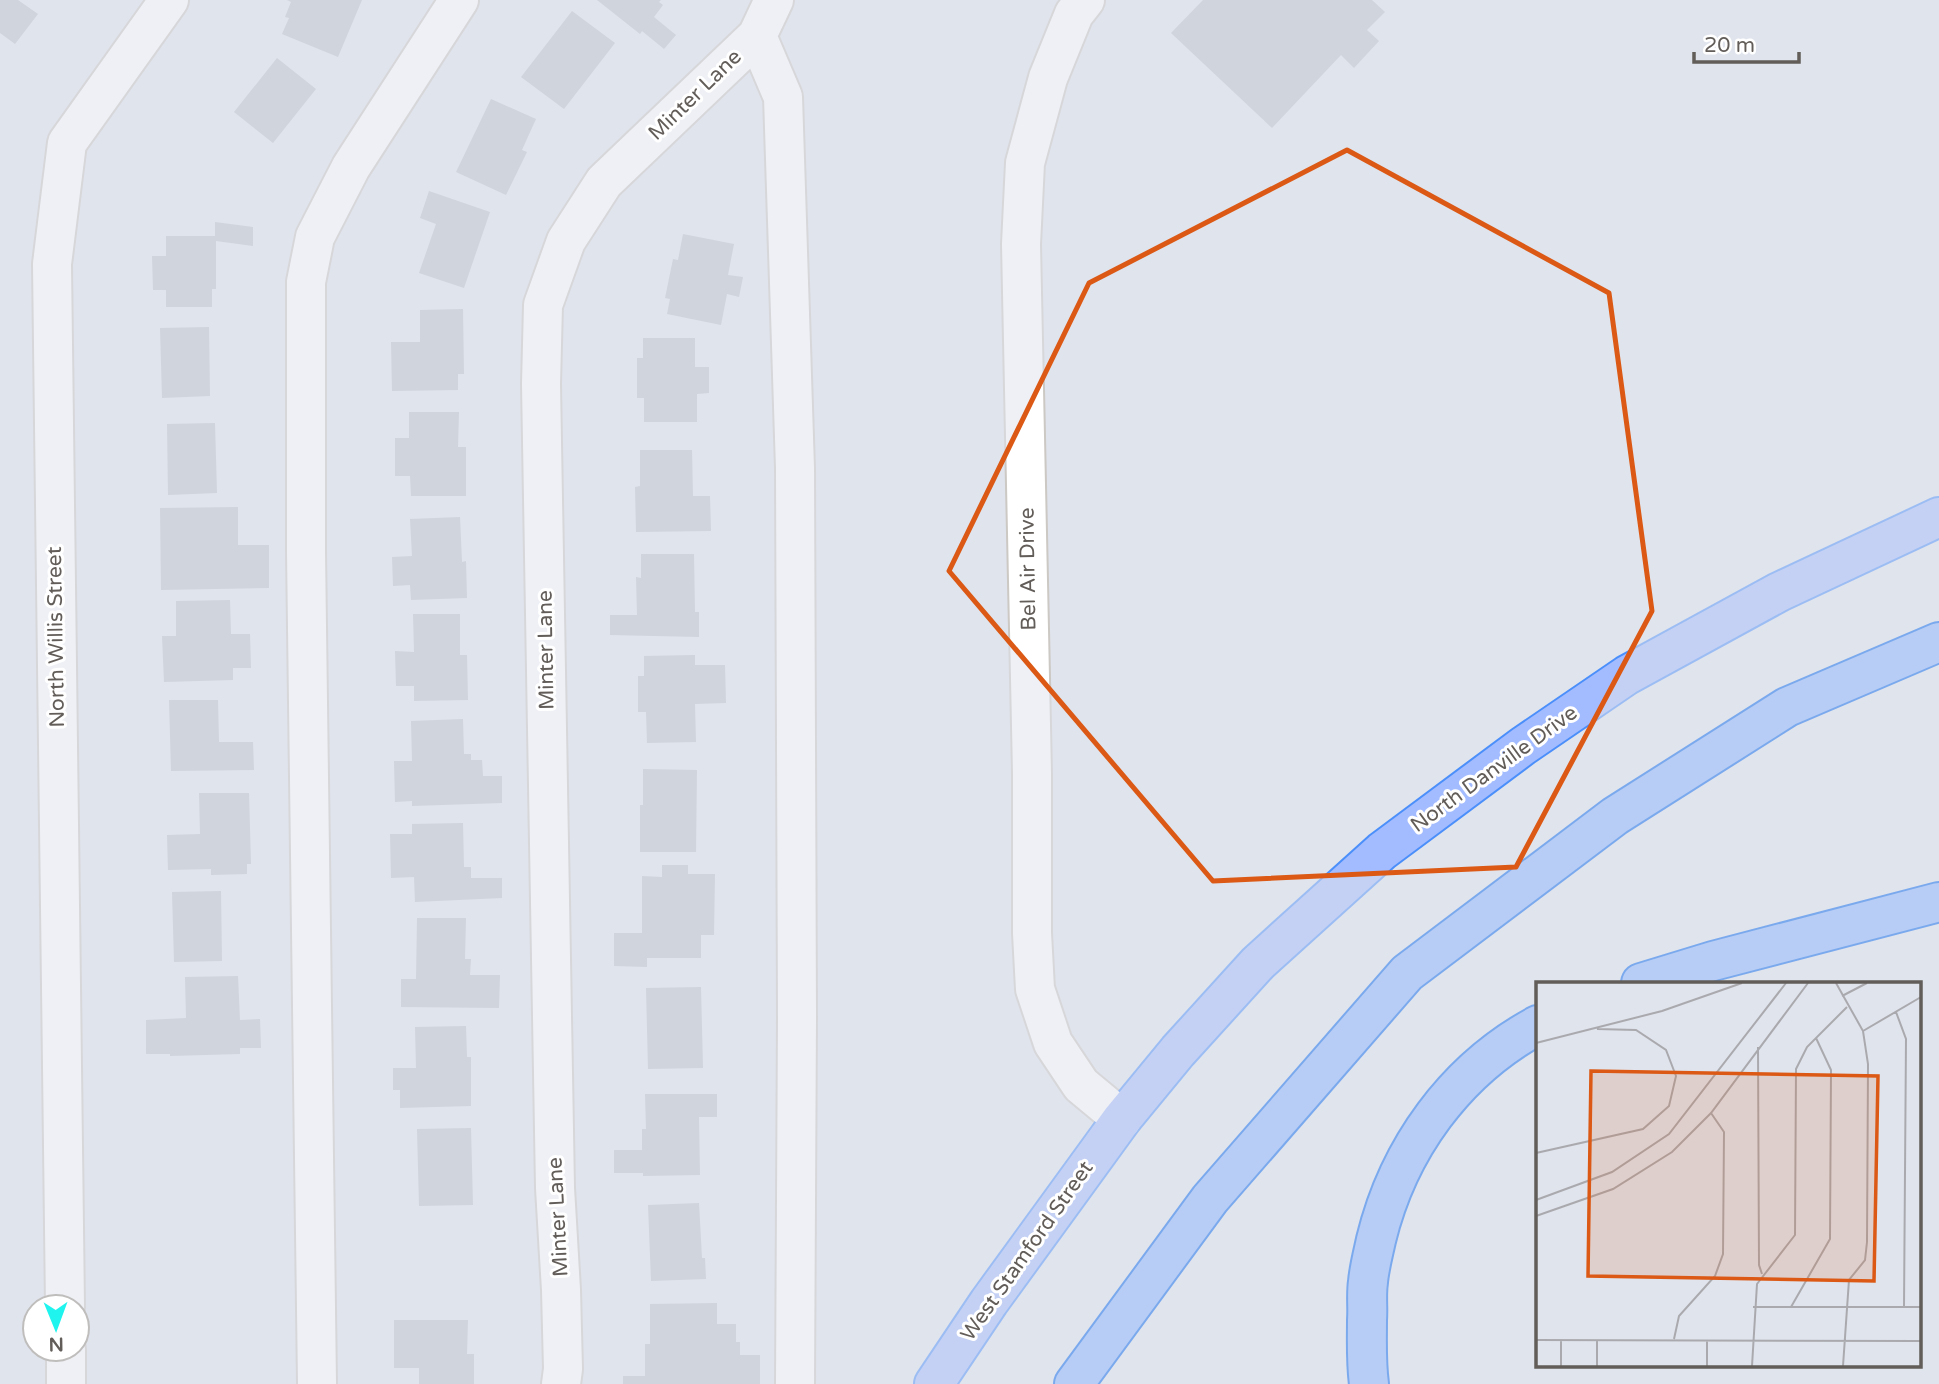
<svg xmlns="http://www.w3.org/2000/svg" width="1939" height="1384" font-family="'Varela Round',sans-serif">
<style>
.building{fill:#bdc1c8}
.lines{fill:none;stroke-linecap:round;stroke-linejoin:round}
.minor-casing{stroke:#ccc8c4;stroke-width:42}
.major-casing{stroke:#4b8ffa;stroke-width:42}
.highway-casing{stroke:#0063ed;stroke-width:42}
.minor{stroke:#fff;stroke-width:38}
.major{stroke:#a3bbff;stroke-width:38}
.highway{stroke:#85b1ff;stroke-width:38}
.marked{fill:none;stroke:#db5914;stroke-width:5;stroke-linejoin:round}
.labels{text-anchor:middle;dominant-baseline:central;stroke-width:6;stroke-linejoin:round;paint-order:stroke}
.street-label{font-size:21px;fill:#625d59;stroke:#fff}
.inset-road{fill:none;stroke:#aaaaae;stroke-width:2}
.view{fill:#db5914;fill-opacity:0.15;stroke:#db5914;stroke-width:3.5}
.inset-edge{fill:none;stroke:#625d59;stroke-width:3.5}
</style>
<rect width="100%" height="100%" fill="#e0e4ed"/>
<path class="building" d="M0,0H18L38,14L15,44L0,33Z
M287,0H362L338,57L282,34L289,18L285,17L291,2Z
M597,0H661L659,2L663,5L654,17L676,35L664,49L642,31L640,34Z
M1203,0H1372L1385,12L1367,30L1379,41L1354,68L1341,55L1272,128L1171,33Z
M572,11L615,43L564,109L521,77Z
M277,58L316,89L273,143L234,112Z
M491,99L536,119L522,150L527,152L506,195L456,172Z
M429,191L490,212L464,288L419,273L436,224L420,218Z
M215,222L253,227V246L216,241V289H212V307H166V290H153L152,256H166V236H215Z
M683,234L734,244L728,275L743,277L739,297L727,294L721,325L667,314L670,299L665,298L673,259L678,260Z
M463,309L464,374H458V390L392,391L391,342H420V310Z
M209,327L210,396L162,398L160,328Z
M643,338H695V367H709V393L697,394V422H644V398H637V358H643Z
M409,412H459L458,447H466V496H411L410,476H395V438H409Z
M215,423L217,493L168,495L167,424Z
M640,450H692L693,496H710L711,531L636,532L635,487L640,486Z
M238,507V545H269V588L161,590L160,508Z
M460,517L462,562L466,561L467,598L411,600L410,585L393,586L392,557L412,556L410,519Z
M641,554H694L695,612H699V637L610,635V615H637L636,577L641,578Z
M230,600L231,634H250L251,668H233V680L164,682L162,636H176V601Z
M413,614H460V655H467L468,700L414,701V686H396L395,651L414,652Z
M695,655V665H725L726,703L695,704L696,742L647,743L646,712H638V676H644V656Z
M169,700H218L219,742H253L254,770L171,771Z
M463,719L464,754H471V760H482L483,776H502V803L412,806V801L395,802L394,761H412L411,721Z
M643,769L697,770L696,852H640V805H643Z
M199,793H249L251,864H247V874L211,875V869L168,870L167,835L200,834Z
M463,823L464,867H471V878H502V898L415,902L414,877L391,878L390,834H412V824Z
M662,865H688V874H715L714,935H701V958H647V967L614,966V933H642V876L662,877Z
M221,891L222,961L174,962L172,892Z
M417,918H466L465,959H471L470,975H500L499,1008L401,1007V979H416Z
M238,976L240,1020L260,1019L261,1048H240V1054L170,1056V1054H146V1020L186,1018L185,977Z
M701,987L703,1068L648,1069L646,988Z
M466,1026L467,1057H471V1106L400,1108V1090H393V1068H416L415,1027Z
M645,1094H717V1117H699L700,1175L643,1176V1173H614V1150H642V1129H646Z
M471,1128L473,1205L419,1206L417,1129Z
M699,1203L702,1258H705L706,1279L651,1281L648,1205Z
M717,1303V1324H736V1342H740V1355H760V1384H623V1376H645V1344H650V1304Z
M394,1320H468L467,1354H474V1384H419V1368H394Z"/>
<g class="lines">
<g class="minor-casing">
<path id="minor" d="M1085,0L1074,14L1048,78L1025,163L1021,244L1032,774V933L1035,989L1053,1043L1081,1085L1122,1119
M757,36L783,97L795,468L797,1017L795,1384
M65,1307L52,264L67,143L169,0
M66,1349V1384
M317,1384L306,551V282L315,237L351,167L459,0
M561,1384L563,1369L561,1290L555,1188L541,384L543,305L566,241L604,182L757,36L774,0"/>
</g>
<g class="major-casing">
<path id="major" d="M934,1384L989,1302L1122,1119L1178,1051L1258,963L1382,851L1523,746L1627,675L1779,592L1939,517"/>
</g>
<g class="highway-casing">
<path id="highway" d="M1641,983L1713,961L1939,902
M1074,1384L1210,1199L1407,973L1615,816L1787,707L1939,642
M1369,1384C1366,1362 1367,1342 1367,1320C1368,1308 1366,1295 1368,1282C1369,1269 1373,1254 1376,1240C1398,1149 1455,1070 1538,1025"/>
</g>
<use href="#minor" class="minor"/>
<use href="#major" class="major"/>
<use href="#highway" class="highway"/>
</g>
<path d="M0 0H1939V1384H0ZM1347,150L1609,293L1652,611L1516,867L1213,881L949,571L1089,283Z" fill="#e0e4ed" fill-opacity=".55" fill-rule="evenodd"/>
<path class="marked" d="M1347,150L1609,293L1652,611L1516,867L1213,881L949,571L1089,283Z"/>
<g class="labels">
<g class="street-label">
<text transform="translate(695 95) rotate(-44)">Minter Lane</text>
<text transform="translate(1028 569) rotate(-91)">Bel Air Drive</text>
<text transform="translate(56 637) rotate(-91)">North Willis Street</text>
<text transform="translate(546 650) rotate(-91)">Minter Lane</text>
<text transform="translate(1494 769) rotate(-36)">North Danville Drive</text>
<text transform="translate(558 1217) rotate(-93)">Minter Lane</text>
<text transform="translate(1027 1251) rotate(-55)">West Stamford Street</text>
</g>
</g>
<g transform="translate(1536 982)">
<rect width="385" height="385" fill="#e0e4ed"/>
<path class="inset-road" d="M300,1L327,49L332,82L331,260L329,278L313,298L307,384M306,14L331,1M360,30L370,57L368,325M327,49L385,15M0,61L126,29L206,1M222,65L223,283L226,292M0,171L107,147L133,124L140,94L130,68L100,48L61,47M0,218L76,190L133,152L250,1M0,234L77,207L136,170L175,131L272,1M217,325H385M255,325L294,257L295,88L280,56M138,357L143,334L179,294L187,272L188,150L175,131M0,358L385,359M171,358V384M25,384V358M61,384V358M216,384L221,302L259,253L260,87L271,65L311,25"/>
<path class="view" d="M55,89L342,94L338,299L52,294Z"/>
<rect width="385" height="385" class="inset-edge"/>
</g>
<g transform="translate(56 1328) rotate(179)"><circle r="33" fill="#ffffff" stroke="#c0bebd" stroke-width="2"/>
<path d="M0-5L12 26L0 18L-12 26Z" fill="#1ff4ee"/>
<text y="-10" font-size="19" font-weight="bold" text-anchor="middle" fill="#625d59">N</text>
</g>
<path d="M1694 52v10h105v-10" fill="none" stroke="#625d59" stroke-width="3.5"/>
<text x="1704" y="52" font-size="21" fill="#625d59" stroke="#ffffff" stroke-width="5" paint-order="stroke">20 m</text>
</svg>
